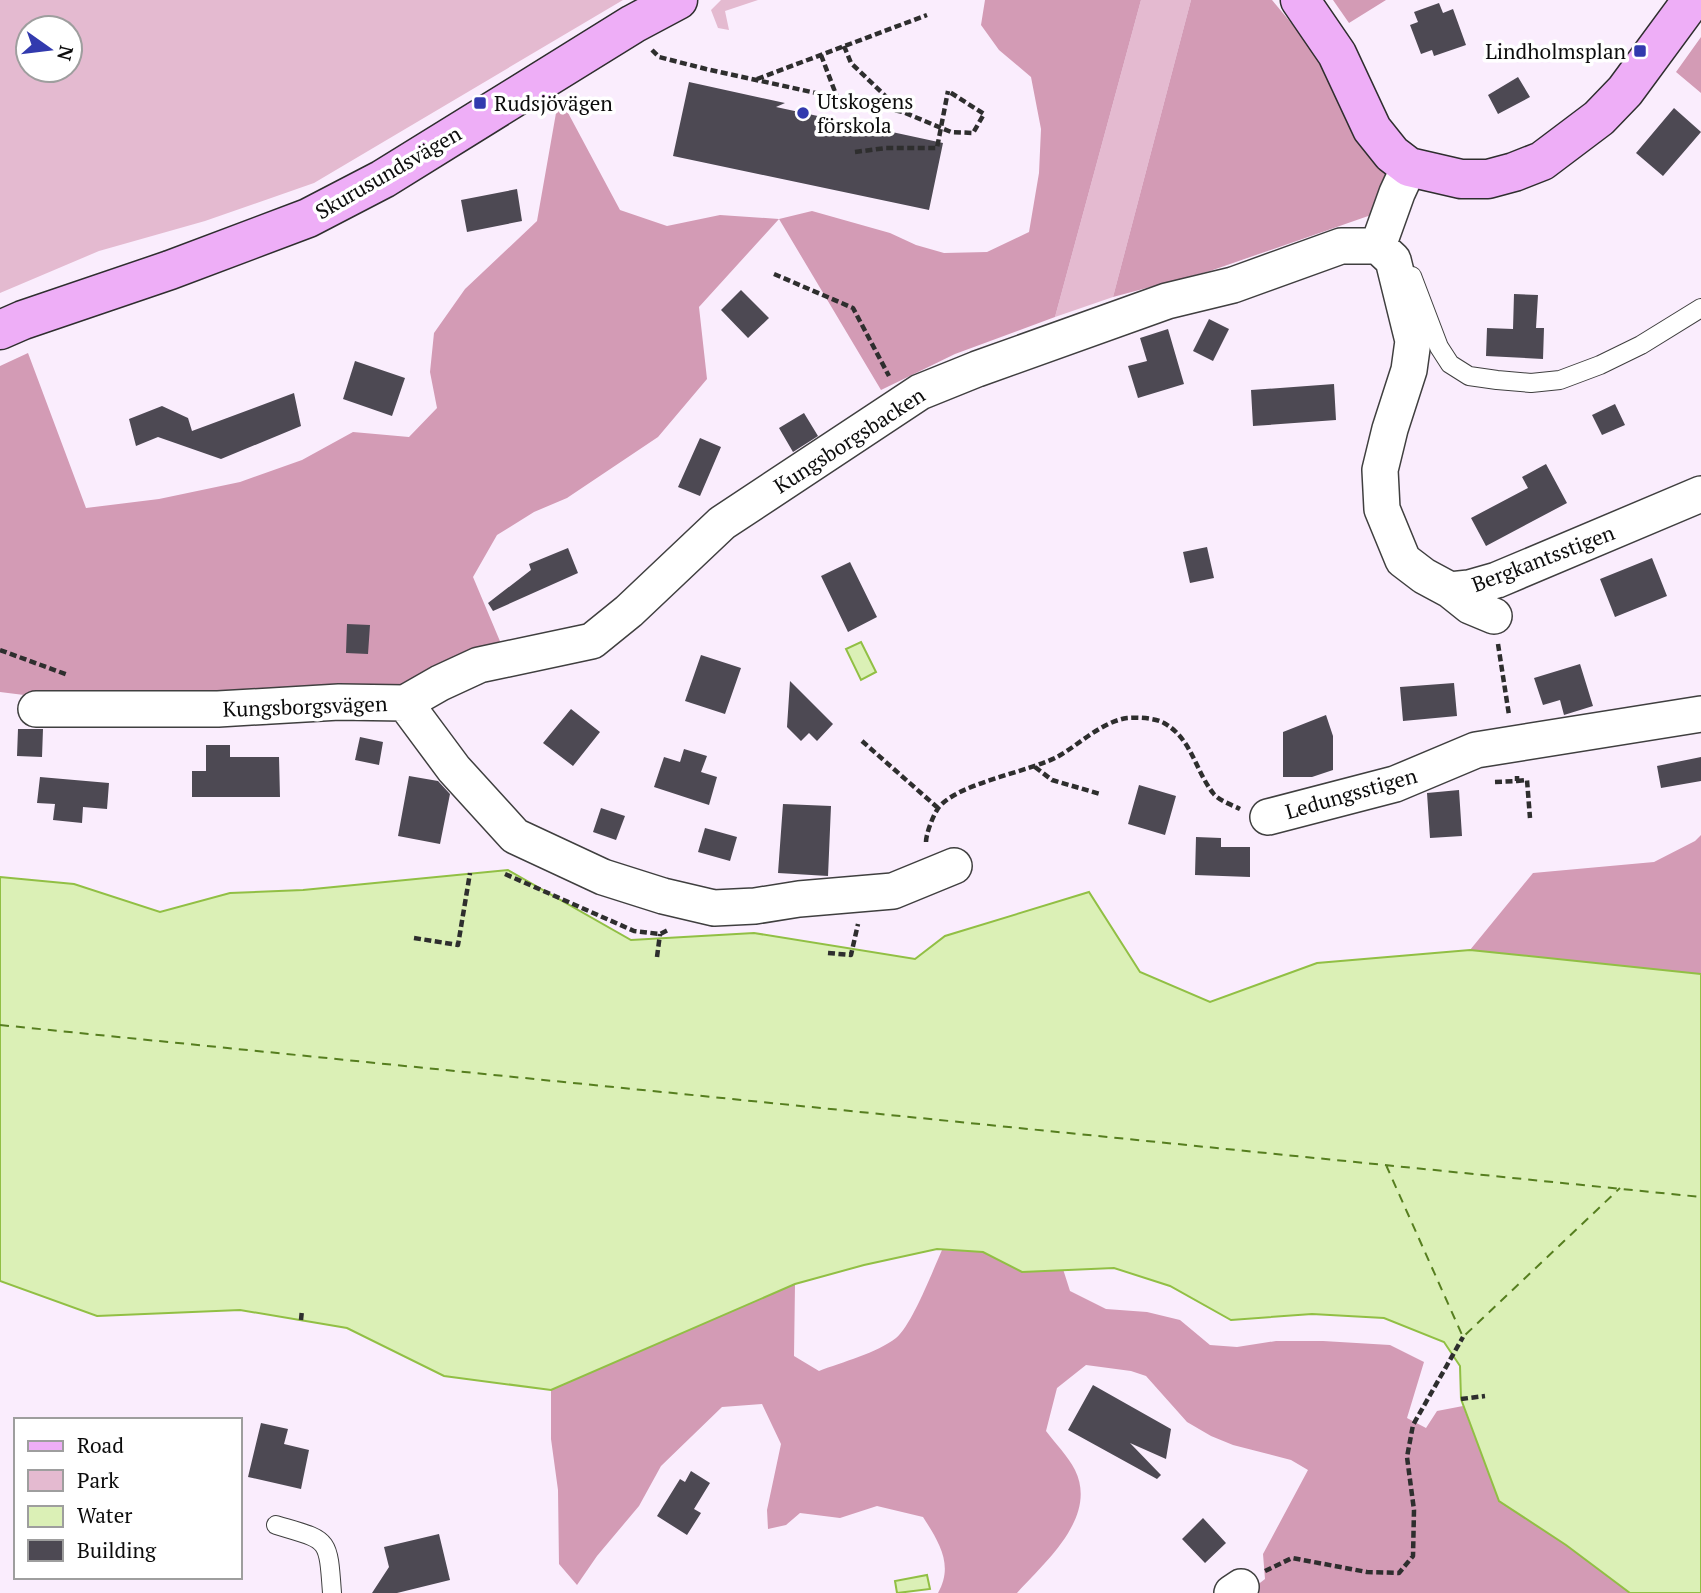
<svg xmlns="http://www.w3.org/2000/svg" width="1701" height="1593" font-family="'PT Serif',serif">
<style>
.green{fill:#e4bad0;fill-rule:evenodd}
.forest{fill:#d39bb5}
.water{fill:#dbf0b6;stroke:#91bf44;stroke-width:2}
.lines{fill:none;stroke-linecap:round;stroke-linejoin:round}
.ferry{stroke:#567e1f;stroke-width:2;stroke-dasharray:9 7;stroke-linecap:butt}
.building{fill:#4d4953}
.lane-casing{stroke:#3f3f3f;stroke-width:20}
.street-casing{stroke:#3f3f3f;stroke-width:38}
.secondary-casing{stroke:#2e2e2e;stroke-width:41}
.path{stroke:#2e2e2e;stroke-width:4.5;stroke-dasharray:7 3.5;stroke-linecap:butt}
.lane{stroke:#fff;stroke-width:18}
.street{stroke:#fff;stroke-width:35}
.secondary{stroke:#eeaef7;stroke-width:38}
.path-bridge{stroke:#2e2e2e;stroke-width:4.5;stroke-dasharray:7 3.5;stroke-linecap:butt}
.poi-dot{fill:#323aae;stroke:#fff;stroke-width:2.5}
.labels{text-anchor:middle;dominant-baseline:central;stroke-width:7;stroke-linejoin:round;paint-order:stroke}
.poi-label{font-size:21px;fill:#0c0c0c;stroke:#fff;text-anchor:start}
.street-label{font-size:21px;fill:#0c0c0c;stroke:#fff}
</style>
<rect width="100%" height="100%" fill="#faedfd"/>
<path class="green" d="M0,0H623L314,183L205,221L99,251L0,293ZM70,28V70H28V28Z
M721,0H758L725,11L729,30L718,28L711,10Z
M1141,0H1191L1113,297L1055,317Z"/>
<path class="forest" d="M985,0H1141L1055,317L955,354L881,390L779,219L699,307L707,379L658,437L567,498L534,512L497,535L473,577L502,646L402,691L32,696L0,692V366L28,353L86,508L159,499L240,482L302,460L353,432L409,437L437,408L430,372L434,333L465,289L537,221L559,96L620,210L667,226L720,215L779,219L812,211L890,233L916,245L944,253L987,252L1029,232L1039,173L1041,129L1031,77L999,50L981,25Z
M1191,0H1272L1317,54L1390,170L1374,214L1210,271L1113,297Z
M1333,0H1386L1349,23Z
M1701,37V93L1676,72Z
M1701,835V974L1470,950L1533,873L1654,862L1695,841Z
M942,1250L983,1252L1022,1272L1063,1269L1070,1291L1106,1309L1147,1312L1180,1320L1210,1345L1237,1347L1276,1341H1323L1390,1345L1424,1362L1407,1418L1426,1428L1437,1411L1463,1406L1499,1501L1566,1545L1630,1593H1247L1265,1579L1263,1554L1308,1470L1291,1460L1233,1445L1211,1436L1187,1422L1146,1376L1131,1371L1086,1365L1057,1388L1046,1431C1055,1443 1068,1456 1075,1470C1098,1517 1046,1561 1017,1593H938C954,1565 939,1542 923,1517L877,1506L840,1518L800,1513L786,1525L768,1529L767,1510L781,1444L762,1404L722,1407L661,1466L639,1506L597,1556L577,1585L559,1564L558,1490L551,1439V1390L795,1284L794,1356L819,1371C842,1362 877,1353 896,1338C912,1325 933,1270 942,1250Z"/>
<path class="water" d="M861,642L876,672L861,680L846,649Z
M508,870L631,940L754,933L915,959L945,936L1089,892L1140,972L1210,1002L1317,963L1470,950L1701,974V1593H1630L1566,1545L1499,1501L1461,1399L1460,1366L1444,1342L1384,1318L1312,1314L1231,1320L1170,1286L1114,1268L1022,1272L983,1252L937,1249L864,1265L795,1284L551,1390L444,1376L347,1328L240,1310L97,1316L0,1281V877L74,884L160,912L230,893L303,890Z
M927,1575L930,1589L897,1593L895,1581Z"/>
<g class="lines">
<path class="ferry" d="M0,1025L1701,1197
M1386,1165L1463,1337L1620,1188"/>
</g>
<path class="building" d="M1439,3L1443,13L1453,9L1466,45L1434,56L1432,50L1421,54L1410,25L1418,22L1414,12Z
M1518,77L1530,97L1498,114L1488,95Z
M689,82L785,103L776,107L943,143L929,210L673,156Z
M1674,108L1701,132L1663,176L1636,153Z
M517,189L522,221L467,232L461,200Z
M741,290L769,318L748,338L721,310Z
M1514,294L1538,295L1536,328H1544L1543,359L1486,356L1487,328L1513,329Z
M1209,319L1229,329L1213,361L1193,351Z
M1168,329L1184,384L1138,398L1128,366L1147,361L1140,338Z
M355,361L405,378L392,416L343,399Z
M1334,384L1336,420L1253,426L1251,390Z
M294,393L301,426L221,459L158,437L136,446L129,419L162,406L188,418L192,431Z
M1615,404L1625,425L1602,435L1592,415Z
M804,413L818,436L793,452L779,428Z
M700,438L721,447L700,496L678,487Z
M1546,464L1567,503L1486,546L1471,518L1528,488L1522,477Z
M1207,547L1214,578L1190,583L1183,552Z
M568,548L578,573L493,611L488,603L531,570L529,564Z
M1652,558L1667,596L1615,617L1600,579Z
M850,562L877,617L848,632L821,576Z
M347,624L370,625L368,654L346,653Z
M701,655L741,668L725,714L685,701Z
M1580,664L1593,706L1564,715L1560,700L1543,705L1534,678Z
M790,681L833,724L817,741L809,733L801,741L787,727Z
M1454,683L1457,716L1403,721L1400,687Z
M571,709L600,732L573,766L543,743Z
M1326,715L1333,736V770L1312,777H1283V732Z
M18,729H43L42,757L17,756Z
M360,737L383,742L379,765L355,760Z
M206,745H230V757H279L280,797H192V771H206Z
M684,749L707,756L701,772L717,777L709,805L654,787L664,757L680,762Z
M1701,757V781L1661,788L1657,766Z
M409,776L438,781L450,794L440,844L398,836Z
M40,777L109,783L107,809L83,807L82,823L53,820L55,804L37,803Z
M1139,785L1176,796L1165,835L1128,824Z
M1459,790L1462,836L1430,838L1427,793Z
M783,804L831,806L828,876L778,873Z
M601,808L625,816L616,840L593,832Z
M705,828L737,837L730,861L698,852Z
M1196,837L1221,838V847H1250V877L1195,875Z
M1093,1385L1171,1429L1166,1459L1130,1443L1161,1475L1157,1479L1068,1430Z
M261,1423L288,1429L284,1444L309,1450L301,1489L248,1477Z
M691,1471L710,1483L694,1509L701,1513L687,1535L657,1516L680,1479L685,1482Z
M1203,1518L1226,1543L1205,1563L1182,1539Z
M439,1534L450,1580L397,1593H372L389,1567L384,1547Z"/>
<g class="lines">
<g class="lane-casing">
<path id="lane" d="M1412,276L1439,347L1450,364L1469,376L1497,380L1531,383L1560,380L1600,365L1641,345L1701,308
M276,1525C329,1541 328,1536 332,1593"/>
</g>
<g class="street-casing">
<path id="street" d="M1409,167L1397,193L1378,246L1393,260L1413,341L1409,370L1390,429L1380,470L1382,509L1403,560L1424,576L1450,590L1469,588L1497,580L1701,494
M1450,590L1470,606L1494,616
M405,703L440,683L479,665L592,641L629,611L722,523L920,392L977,369L1167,301L1233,285L1341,246H1378
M36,709H218L339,702L405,703L454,769L515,836L603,877L663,896L714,908L755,906L799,899L893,891L954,866
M1268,817L1395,784L1476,750L1701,714
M1232,1593L1241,1587"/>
</g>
<g class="secondary-casing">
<path id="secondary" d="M1300,0L1337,54L1372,129L1392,154L1409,167L1461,179H1488L1514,172L1542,161L1599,118L1625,91L1692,0
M0,330L23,320L170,270L308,218L383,179L633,24L678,0"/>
</g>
<path class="path" d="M844,46L851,63L902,112
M652,50L659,57L706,69L903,112L951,132L973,133L984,114L948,91
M821,55L837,97
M757,79L927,15
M774,274L853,308L889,376
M1498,644L1509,715
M0,650L68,675
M862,741L938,808
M1035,767L1052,780L1100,794
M1517,781L1527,780L1530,818
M1495,782L1517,781V776
M926,842C926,834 933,815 939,807C959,783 1028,772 1057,757C1079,745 1101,722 1127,718C1138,717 1155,718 1164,723C1192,739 1195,770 1213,793C1218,800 1232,805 1240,809
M505,874L634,931L660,934L668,930
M414,938L458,945L470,873
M828,953L851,955L858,924
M657,957L660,934
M301,1320L302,1310
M1461,1399L1485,1396
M1265,1571L1292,1558L1367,1572L1399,1573L1413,1556L1414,1510L1407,1457L1413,1425L1463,1337"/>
<use href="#lane" class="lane"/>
<use href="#street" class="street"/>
<use href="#secondary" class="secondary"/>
<path class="path-bridge" d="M855,152L886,148H937L948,91"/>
</g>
<g class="poi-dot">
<rect x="1633" y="44" width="14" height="14" rx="3.5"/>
<rect x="473" y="96" width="14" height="14" rx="3.5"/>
<circle cx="803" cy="113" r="7"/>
</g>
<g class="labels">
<g class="poi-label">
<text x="1626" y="51" text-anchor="end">Lindholmsplan</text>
<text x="817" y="101">Utskogens<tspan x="817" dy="24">förskola</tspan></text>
<text x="494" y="103">Rudsjövägen</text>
</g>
<g class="street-label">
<text transform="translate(388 172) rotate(-30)">Skurusundsvägen</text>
<text transform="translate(849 440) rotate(-33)">Kungsborgsbacken</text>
<text transform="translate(1543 558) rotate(-21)">Bergkantsstigen</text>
<text transform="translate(305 706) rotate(-2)">Kungsborgsvägen</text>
<text transform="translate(1351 793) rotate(-16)">Ledungsstigen</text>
</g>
</g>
<rect x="14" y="1418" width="228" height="161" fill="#ffffff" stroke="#9e9e9e" stroke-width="2"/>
<rect x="28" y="1441" width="35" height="10" fill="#eeaef7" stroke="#9e9e9e" stroke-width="2"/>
<text x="77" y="1453" font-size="21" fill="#0c0c0c">Road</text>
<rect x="28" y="1470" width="35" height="21" fill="#e4bad0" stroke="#9e9e9e" stroke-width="2"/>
<text x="77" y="1488" font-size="21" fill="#0c0c0c">Park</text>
<rect x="28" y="1506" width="35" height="21" fill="#dbf0b6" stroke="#9e9e9e" stroke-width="2"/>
<text x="77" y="1523" font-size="21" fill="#0c0c0c">Water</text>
<rect x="28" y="1540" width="35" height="21" fill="#4d4953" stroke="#9e9e9e" stroke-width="2"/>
<text x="77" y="1558" font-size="21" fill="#0c0c0c">Building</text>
<g transform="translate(49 49) rotate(104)"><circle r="33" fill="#ffffff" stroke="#9e9e9e" stroke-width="2"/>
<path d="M0-5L12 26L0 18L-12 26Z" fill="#323aae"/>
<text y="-10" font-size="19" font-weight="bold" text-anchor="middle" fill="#0c0c0c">N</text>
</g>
</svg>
